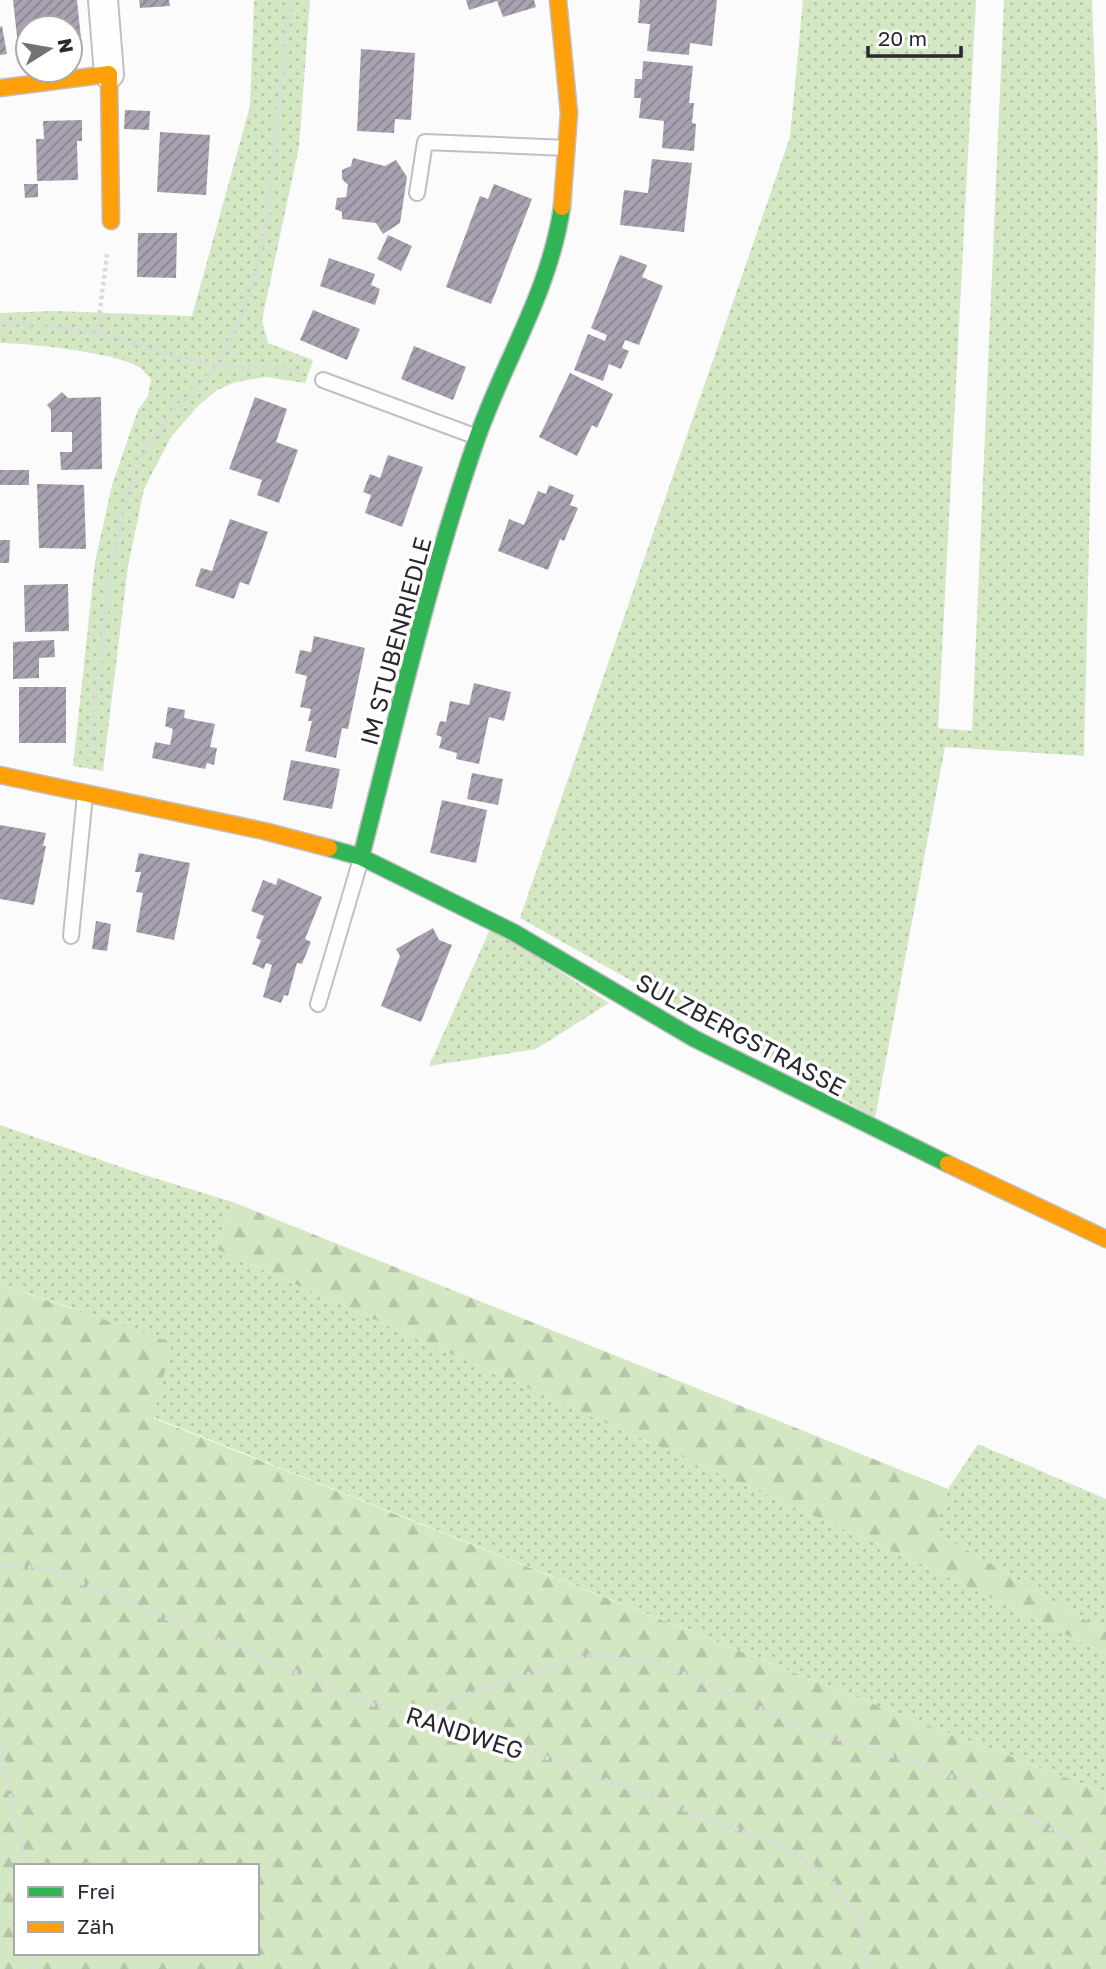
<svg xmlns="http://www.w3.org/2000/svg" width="1106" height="1969" font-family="'Golos Text',sans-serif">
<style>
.green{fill:url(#green-dots)}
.forest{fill:url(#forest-firs);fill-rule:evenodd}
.building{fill:url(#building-hatch)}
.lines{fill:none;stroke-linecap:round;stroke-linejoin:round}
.lane-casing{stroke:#c1bfc3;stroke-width:18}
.street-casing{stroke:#c1bfc3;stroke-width:32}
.fast-casing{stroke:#c1bfc3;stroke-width:19}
.slow-casing{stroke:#c1bfc3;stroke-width:19}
.path{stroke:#dadada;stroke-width:4.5;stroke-dasharray:3.5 3.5;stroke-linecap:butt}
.lane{stroke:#fefefe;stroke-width:14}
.street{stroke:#fefefe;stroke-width:28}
.fast{stroke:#30b455;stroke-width:16}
.slow{stroke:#ff9f0a;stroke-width:16}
.labels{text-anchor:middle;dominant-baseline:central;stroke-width:7;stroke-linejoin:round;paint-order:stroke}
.street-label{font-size:24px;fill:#2b2730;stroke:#fff}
</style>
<defs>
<pattern id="green-dots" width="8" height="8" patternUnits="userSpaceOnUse" patternTransform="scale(1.75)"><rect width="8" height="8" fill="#d3e7c3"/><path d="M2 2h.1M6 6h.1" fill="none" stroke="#b5c6a8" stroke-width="1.8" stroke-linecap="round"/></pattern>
<pattern id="forest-firs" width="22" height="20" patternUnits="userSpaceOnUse" patternTransform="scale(1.75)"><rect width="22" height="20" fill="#d3e7c3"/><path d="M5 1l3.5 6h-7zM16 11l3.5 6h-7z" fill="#b5c6a8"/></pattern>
<pattern id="building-hatch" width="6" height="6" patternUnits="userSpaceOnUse" patternTransform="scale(1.75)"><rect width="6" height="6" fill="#a8a1b0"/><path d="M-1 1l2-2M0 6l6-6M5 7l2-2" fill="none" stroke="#898390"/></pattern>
</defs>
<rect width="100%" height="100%" fill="#fbfbfb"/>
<path class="green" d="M254,0H310L299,147L262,320L268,343L313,360L305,383L266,377L236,382L217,390L198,406L171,437L144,489L128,566L103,771L73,766L95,562L112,485L138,410L148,396L151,379C147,375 143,370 139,367C117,353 28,343 0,343V313L53,311L192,316L250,106Z
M803,0H976L938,728L972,731L1004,0H1092L1098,157L1084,756L945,747L875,1118L520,918L790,137Z
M491,927L609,1003L536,1049L429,1066Z
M0,1125L141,1174L233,1202L214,1248L915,1561L1106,1654V1793L881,1707L153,1417L72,1308L0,1284Z
M978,1444L1106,1499V1632L933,1531L948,1489Z"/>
<path class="forest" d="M233,1202L948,1489L934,1531L1106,1632V1654L915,1561L214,1248Z
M0,1284L172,1343L153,1418L881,1707L1106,1793V1969H0ZM16,1866H257V1953H16Z"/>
<path class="building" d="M13,0H77L82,48L70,50V28H28V54L19,55Z
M139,0H169L170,6L140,8Z
M466,0H534L536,7L503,17L497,1L469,10Z
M640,0H717L712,46L690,43L689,55L647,51L650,24L638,23Z
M2,26L7,54L0,55V27Z
M361,49L415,53L411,120L395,119L394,133L357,131Z
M643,61L693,66L689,103H694L692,123L696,124L694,151L662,148L664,121L639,118L641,98H634L635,79H642Z
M125,110L150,111L149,130L124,129Z
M82,120V141H77L78,180L37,181L36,139H44L43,121Z
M160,132L210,135L206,195L157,192Z
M353,158L385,166L396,160L407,177L400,223L383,234L376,223L342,219V212L335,209L337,198L346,197L348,185L342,179V170L351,166Z
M652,159L692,163L684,232L620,225L624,190L648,193Z
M24,184H38V197L25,198Z
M494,184L532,199L491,304L446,287L480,196L488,199Z
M138,233H177L176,278L137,277Z
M388,235L412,246L401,271L377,259Z
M620,255L647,265L642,277L663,286L639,345L625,340L622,348L629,351L621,369L609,364L603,381L574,370L588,334L605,341L607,335L591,328Z
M329,258L375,274L371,285L380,289L375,305L320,286Z
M313,310L360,329L347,360L300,340Z
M414,346L466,367L453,400L401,379Z
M570,373L613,394L597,428L592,425L577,456L539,437Z
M62,392L68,398L101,397L102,469L61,470L60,452H72V432H51V410L47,405Z
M255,397L287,409L276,442L298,450L279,503L257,495L262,480L229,469Z
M388,455L423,467L402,527L365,513L371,495L363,492L370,474L380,478Z
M0,470H29V485H0Z
M37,484L84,485L86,549L39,548Z
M549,485L574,495L570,505L578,508L564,541L560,539L548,570L498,551L509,519L524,525L538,491L546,494Z
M230,519L268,532L249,585L240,582L234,599L195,586L201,568L212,571Z
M0,540H10L9,563H0Z
M68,584L69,631L25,632L24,585Z
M314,636L365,648L348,729L342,728L336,758L305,751L312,721H308L311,709L300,707L307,676L295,673L300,650L311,652Z
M54,640L55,657L39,658V678L13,679V642Z
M474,683L511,692L504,721L489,717L479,764L456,759L457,753L439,748L442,737L436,735L440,721L446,722L450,701L469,705Z
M19,687H66V743H19Z
M168,707L185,710L184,718L215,724L210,747L217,748L214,765L207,763L205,769L152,758L155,742L170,745L173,729L165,726Z
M291,760L340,769L332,809L283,800Z
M472,773L503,779L498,805L467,799Z
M442,800L487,810L476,863L430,853Z
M0,825L46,833L43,846H46L34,905L0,899Z
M139,853L190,863L174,940L136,932L143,893L136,892L141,872H135Z
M278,878L322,897L305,939L311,942L302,964L297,963L288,996L284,995L281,1003L263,997L272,965L266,963L264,969L252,964L261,940L256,938L264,916L251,911L263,880L276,885Z
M96,921L111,924L107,951L92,949Z
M433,928L439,940L452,945L421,1022L381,1006L400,956L396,949Z"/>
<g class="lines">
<g class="lane-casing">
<path id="lane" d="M417,193L425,142L567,148
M323,380L477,437
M71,936L85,795
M318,1004L361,859"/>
</g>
<g class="street-casing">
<path id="street" d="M103,0L109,74"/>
</g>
<g class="fast-casing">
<path id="fast" d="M329,848L361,857L513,932L695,1039L948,1164
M361,857C397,718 429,577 476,441C504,360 549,294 562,207"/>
</g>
<g class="slow-casing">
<path id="slow" d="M558,0L569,113L562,207
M0,88L109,74L111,221
M0,775L264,831L329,848
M948,1164L1106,1239"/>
</g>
<path class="path" d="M0,324C81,320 141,351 216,365C245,370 274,363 302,373
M97,334L107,254
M88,760L112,563L125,505L142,457L173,411L218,365L250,297L267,219L290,0
M0,1565L49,1569L371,1704L513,1745L781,1846L828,1876L860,1917L867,1969
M415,1714L495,1684L589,1656L656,1661L802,1727L943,1772L1106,1859
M0,1746L26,1866
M31,1969L37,1953"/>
<use href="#lane" class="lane"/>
<use href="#street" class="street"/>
<use href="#fast" class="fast"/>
<use href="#slow" class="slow"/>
</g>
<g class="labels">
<g class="street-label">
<text transform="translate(395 641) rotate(-75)">IM STUBENRIEDLE</text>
<text transform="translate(741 1034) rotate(28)">SULZBERGSTRASSE</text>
<text transform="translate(465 1732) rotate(18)">RANDWEG</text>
</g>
</g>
<rect x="14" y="1864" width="245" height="91" fill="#ffffff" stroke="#aaa9ac" stroke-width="2"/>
<rect x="28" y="1887" width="35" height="10" fill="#30b455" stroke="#aaa9ac" stroke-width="2"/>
<text x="77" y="1899" font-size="21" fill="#2b2730">Frei</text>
<rect x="28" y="1922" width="35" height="10" fill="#ff9f0a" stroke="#aaa9ac" stroke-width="2"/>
<text x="77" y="1934" font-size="21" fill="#2b2730">Zäh</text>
<g transform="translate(49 49) rotate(79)"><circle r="33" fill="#ffffff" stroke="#aaa9ac" stroke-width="2"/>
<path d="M0-5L12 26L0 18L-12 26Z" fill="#747177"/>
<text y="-10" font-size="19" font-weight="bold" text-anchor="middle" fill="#2b2730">N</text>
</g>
<path d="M868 46v10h93v-10" fill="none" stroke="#2b2730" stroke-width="3.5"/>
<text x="878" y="46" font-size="21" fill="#2b2730" stroke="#ffffff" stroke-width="5" paint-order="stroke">20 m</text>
</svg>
